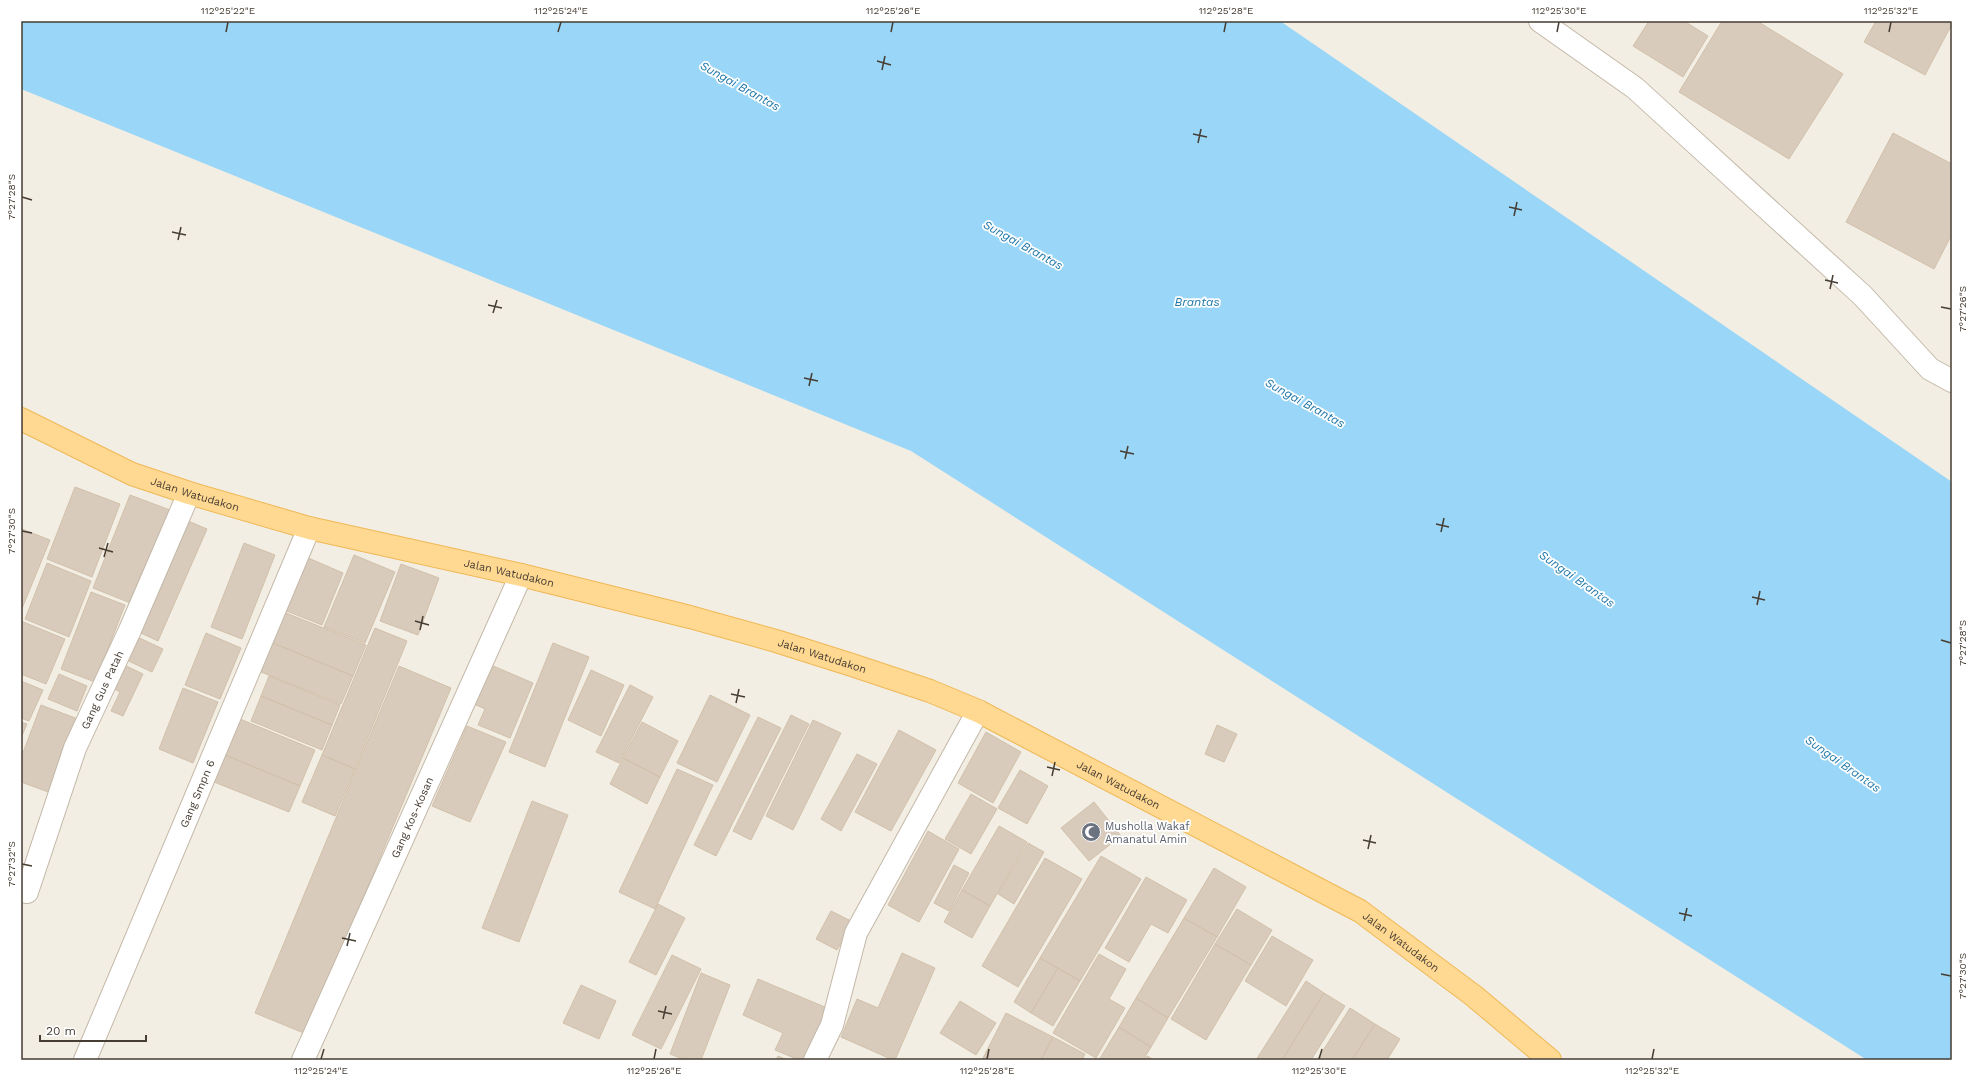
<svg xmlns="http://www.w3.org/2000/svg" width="1973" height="1081" font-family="'Work Sans',sans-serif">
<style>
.water{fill:#99d6f7}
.building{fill:#d9cbbb;stroke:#d1c0aa}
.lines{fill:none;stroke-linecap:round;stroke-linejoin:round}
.minor-casing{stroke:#c3b8a8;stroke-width:24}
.major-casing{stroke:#efb856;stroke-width:24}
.minor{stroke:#fff;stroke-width:22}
.major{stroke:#ffd991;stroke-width:22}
.ticks{fill:none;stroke:#463d33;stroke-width:1.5}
.labels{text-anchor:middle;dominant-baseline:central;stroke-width:3.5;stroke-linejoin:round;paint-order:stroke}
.street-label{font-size:11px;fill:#463d33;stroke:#fff}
.worship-label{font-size:11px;fill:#5b616d;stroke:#fff;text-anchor:start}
.water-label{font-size:12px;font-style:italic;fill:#2078aa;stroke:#fff}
.neatline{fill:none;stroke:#463d33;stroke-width:1.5}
.ticks-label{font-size:10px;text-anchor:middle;fill:#463d33}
</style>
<rect width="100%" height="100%" fill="#f3eee3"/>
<path class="water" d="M21,21H1280L1952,482V1060H1867L911,451L21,89Z"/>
<path class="building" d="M1649,21H1684L1708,36L1683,77L1633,46Z
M1722,21H1757L1843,74L1789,159L1679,92Z
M1876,21H1952V24L1925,75L1864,42Z
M1893,133L1952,164V234L1934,269L1846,222Z
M75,487L120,504L92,577L47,559Z
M130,495L170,510L133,604L93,588Z
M181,518L207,529L158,641L132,629Z
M22,529L50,540L21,611V531Z
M244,543L275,555L242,639L211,627Z
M354,555L395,572L365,643L324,627Z
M306,557L343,573L322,625L284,610Z
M47,563L91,581L69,637L25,619Z
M401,564L439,578L418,635L380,621Z
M91,592L125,605L95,682L61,669Z
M281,611L366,645L353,676L268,641Z
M21,621L65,639L46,684L21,674Z
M375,628L407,641L355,769L322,755Z
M129,633L163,649L152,672L118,656Z
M206,633L241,648L220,699L185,685Z
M268,641L353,676L341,704L256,670Z
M553,643L589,657L545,767L509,752Z
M116,661L143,674L123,716L111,711L120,692L105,684Z
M491,665L533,683L510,738L478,725L485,709L474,704Z
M399,666L451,688L306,1034L255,1013Z
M591,670L624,685L601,736L568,720Z
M59,674L87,686L77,711L48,699Z
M269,676L340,705L332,725L261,696Z
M21,681L43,690L29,721L21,718Z
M630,685L653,697L619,763L596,752Z
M183,688L218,702L193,763L159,749Z
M710,695L750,715L717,782L677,763Z
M261,696L332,725L322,750L251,721Z
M41,705L78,719L51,793L21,782V758Z
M791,715L809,724L751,840L733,831Z
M758,717L781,728L716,856L694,845Z
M240,719L315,750L300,786L225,755Z
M813,720L841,733L793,830L766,816Z
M21,722L27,724L21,738Z
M642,722L678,741L660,777L623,758Z
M1217,725L1237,734L1224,762L1205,754Z
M467,726L506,742L470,822L432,806Z
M899,730L936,750L891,831L855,812Z
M986,732L1021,752L993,803L958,783Z
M857,754L877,764L841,831L821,819Z
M225,755L300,786L289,812L214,782Z
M322,755L355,769L335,816L302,802Z
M623,758L660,777L647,804L610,784Z
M677,769L713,785L655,909L619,892Z
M1020,770L1048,786L1027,824L998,808Z
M971,794L997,809L971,854L945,839Z
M532,801L568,815L519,942L482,928Z
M1094,802L1121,836L1089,861L1061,828Z
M999,826L1027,842L990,906L962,890Z
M928,831L959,849L919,922L888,905Z
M1028,843L1044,852L1014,904L998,894Z
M1101,856L1141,879L1080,981L1040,958Z
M1045,858L1082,879L1018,987L982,966Z
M954,865L969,873L949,911L934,903Z
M1214,868L1246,887L1217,937L1184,918Z
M1146,877L1187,900L1168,933L1151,924L1129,962L1105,948Z
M962,890L990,906L972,938L944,922Z
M658,904L685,918L656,975L629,962Z
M1237,909L1272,930L1251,965L1215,944Z
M831,911L853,922L837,950L816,939Z
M1184,918L1217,937L1168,1018L1136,998Z
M1272,936L1313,960L1286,1006L1245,981Z
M1215,944L1251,965L1206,1040L1171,1019Z
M902,953L935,968L895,1060H893L841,1037L857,999L878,1008Z
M1099,954L1126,969L1109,999L1125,1008L1096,1058L1053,1033Z
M672,955L701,969L661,1049L632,1035Z
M1040,958L1058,968L1031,1013L1014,1002Z
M1058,968L1080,981L1053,1026L1031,1013Z
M701,973L730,985L701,1060H685L670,1054Z
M758,979L832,1010L811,1060H799L775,1050L783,1033L743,1015Z
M1306,981L1324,993L1282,1060H1256Z
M581,985L616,1001L599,1039L563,1023Z
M1324,993L1345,1006L1311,1060H1282Z
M1136,998L1168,1018L1151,1047L1119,1027Z
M960,1001L996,1023L976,1055L940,1033Z
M1350,1008L1375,1024L1352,1060H1317Z
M1006,1013L1053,1037L1041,1060H982Z
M1375,1024L1400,1039L1387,1060H1352Z
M1119,1027L1151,1047L1143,1060H1099Z
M1053,1037L1085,1054L1082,1060H1041Z
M778,1056L787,1060H776Z
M1147,1056L1154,1060H1145Z"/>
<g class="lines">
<g class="minor-casing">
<g id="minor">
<path d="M1540,21L1635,88L1863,296L1930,369L1952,381"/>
<path id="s1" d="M27,892L75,748L130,630L189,493"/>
<path id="s2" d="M85,1060L309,528"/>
<path id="s3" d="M303,1060L521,575"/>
<path d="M815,1060L832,1025L856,933L978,711"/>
</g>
</g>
<g class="major-casing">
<g id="major">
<path id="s4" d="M21,419L132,474L189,493L309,528L521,575L690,617L776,641L852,665L930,691L978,711L1360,911L1474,996L1550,1060"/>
</g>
</g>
<use href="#minor" class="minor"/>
<use href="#major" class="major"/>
</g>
<path class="ticks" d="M226,32L228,22M558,32L561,22M891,32L893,22M1224,32L1226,22M1557,32L1559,22M1889,32L1891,22M877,61L891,65M882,70L885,56M1193,134L1207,137M1198,143L1201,129M22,197L32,200M1509,207L1522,210M1514,216L1517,202M172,232L186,235M178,240L181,227M1825,280L1838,283M1830,289L1833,275M488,305L502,308M1941,307L1951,309M493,313L497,300M804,378L818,381M809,386L812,373M1120,451L1134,454M1125,459L1128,446M1436,524L1449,527M22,531L32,533M1441,532L1444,518M99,548L113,552M104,557L108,543M1752,597L1765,600M1757,605L1760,591M415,621L429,625M420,630L423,616M1941,640L1951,643M731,694L745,697M736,703L739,689M1047,767L1060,770M1052,776L1055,762M1363,840L1376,843M1368,849L1371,835M22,864L32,866M1679,913L1692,916M1684,921L1687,908M342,938L356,941M347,946L350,933M1941,974L1951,976M658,1011L672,1014M663,1019L666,1006M321,1059L324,1049M654,1059L656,1049M987,1059L989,1049M1319,1059L1322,1049M1652,1059L1654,1049"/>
<defs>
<g id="mosque-disc" transform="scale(1)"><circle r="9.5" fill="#6b7280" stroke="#fff"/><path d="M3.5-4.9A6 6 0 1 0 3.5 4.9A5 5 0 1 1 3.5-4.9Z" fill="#fff"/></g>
</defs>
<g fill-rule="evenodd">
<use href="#mosque-disc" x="1091" y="832"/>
</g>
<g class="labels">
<g class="street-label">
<text stroke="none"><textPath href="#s4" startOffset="190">Jalan Watudakon</textPath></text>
<text stroke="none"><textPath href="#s4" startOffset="514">Jalan Watudakon</textPath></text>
<text stroke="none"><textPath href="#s4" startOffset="838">Jalan Watudakon</textPath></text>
<text stroke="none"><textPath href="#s1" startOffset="216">Gang Gus Patah</textPath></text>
<text stroke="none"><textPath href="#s4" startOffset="1162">Jalan Watudakon</textPath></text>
<text stroke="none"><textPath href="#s2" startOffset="289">Gang Smpn 6</textPath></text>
<text stroke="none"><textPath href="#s3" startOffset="266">Gang Kos-Kosan</textPath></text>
<text stroke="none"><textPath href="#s4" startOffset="1486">Jalan Watudakon</textPath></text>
</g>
<g class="worship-label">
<text x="1105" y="826">Musholla Wakaf<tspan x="1105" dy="13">Amanatul Amin</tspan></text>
</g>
<g class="water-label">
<text transform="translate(740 86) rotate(29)">Sungai Brantas</text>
<text transform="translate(1023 245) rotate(29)">Sungai Brantas</text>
<text x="1197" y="302">Brantas</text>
<text transform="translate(1305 403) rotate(29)">Sungai Brantas</text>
<text transform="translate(1577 579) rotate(35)">Sungai Brantas</text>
<text transform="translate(1843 764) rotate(35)">Sungai Brantas</text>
</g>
</g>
<rect width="1973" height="1081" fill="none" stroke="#ffffff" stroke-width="44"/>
<path d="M40 1035v6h106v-6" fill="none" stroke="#463d33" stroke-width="2"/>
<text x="46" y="1035" font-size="12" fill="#463d33" stroke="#ffffff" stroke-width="3" paint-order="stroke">20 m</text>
<rect x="22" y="22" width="1929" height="1037" class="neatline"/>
<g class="ticks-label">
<text x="228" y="14">112°25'22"E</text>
<text x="561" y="14">112°25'24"E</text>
<text x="893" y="14">112°25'26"E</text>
<text x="1226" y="14">112°25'28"E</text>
<text x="1559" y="14">112°25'30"E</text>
<text x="1891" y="14">112°25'32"E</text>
<text transform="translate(11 197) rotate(-90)" y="4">7°27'28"S</text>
<text transform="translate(1962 309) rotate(-90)" y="4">7°27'26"S</text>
<text transform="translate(11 531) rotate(-90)" y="4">7°27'30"S</text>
<text transform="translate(1962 643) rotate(-90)" y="4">7°27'28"S</text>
<text transform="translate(11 864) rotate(-90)" y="4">7°27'32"S</text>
<text transform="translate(1962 976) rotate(-90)" y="4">7°27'30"S</text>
<text x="321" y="1074">112°25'24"E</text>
<text x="654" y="1074">112°25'26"E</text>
<text x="987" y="1074">112°25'28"E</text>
<text x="1319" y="1074">112°25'30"E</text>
<text x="1652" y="1074">112°25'32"E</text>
</g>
</svg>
